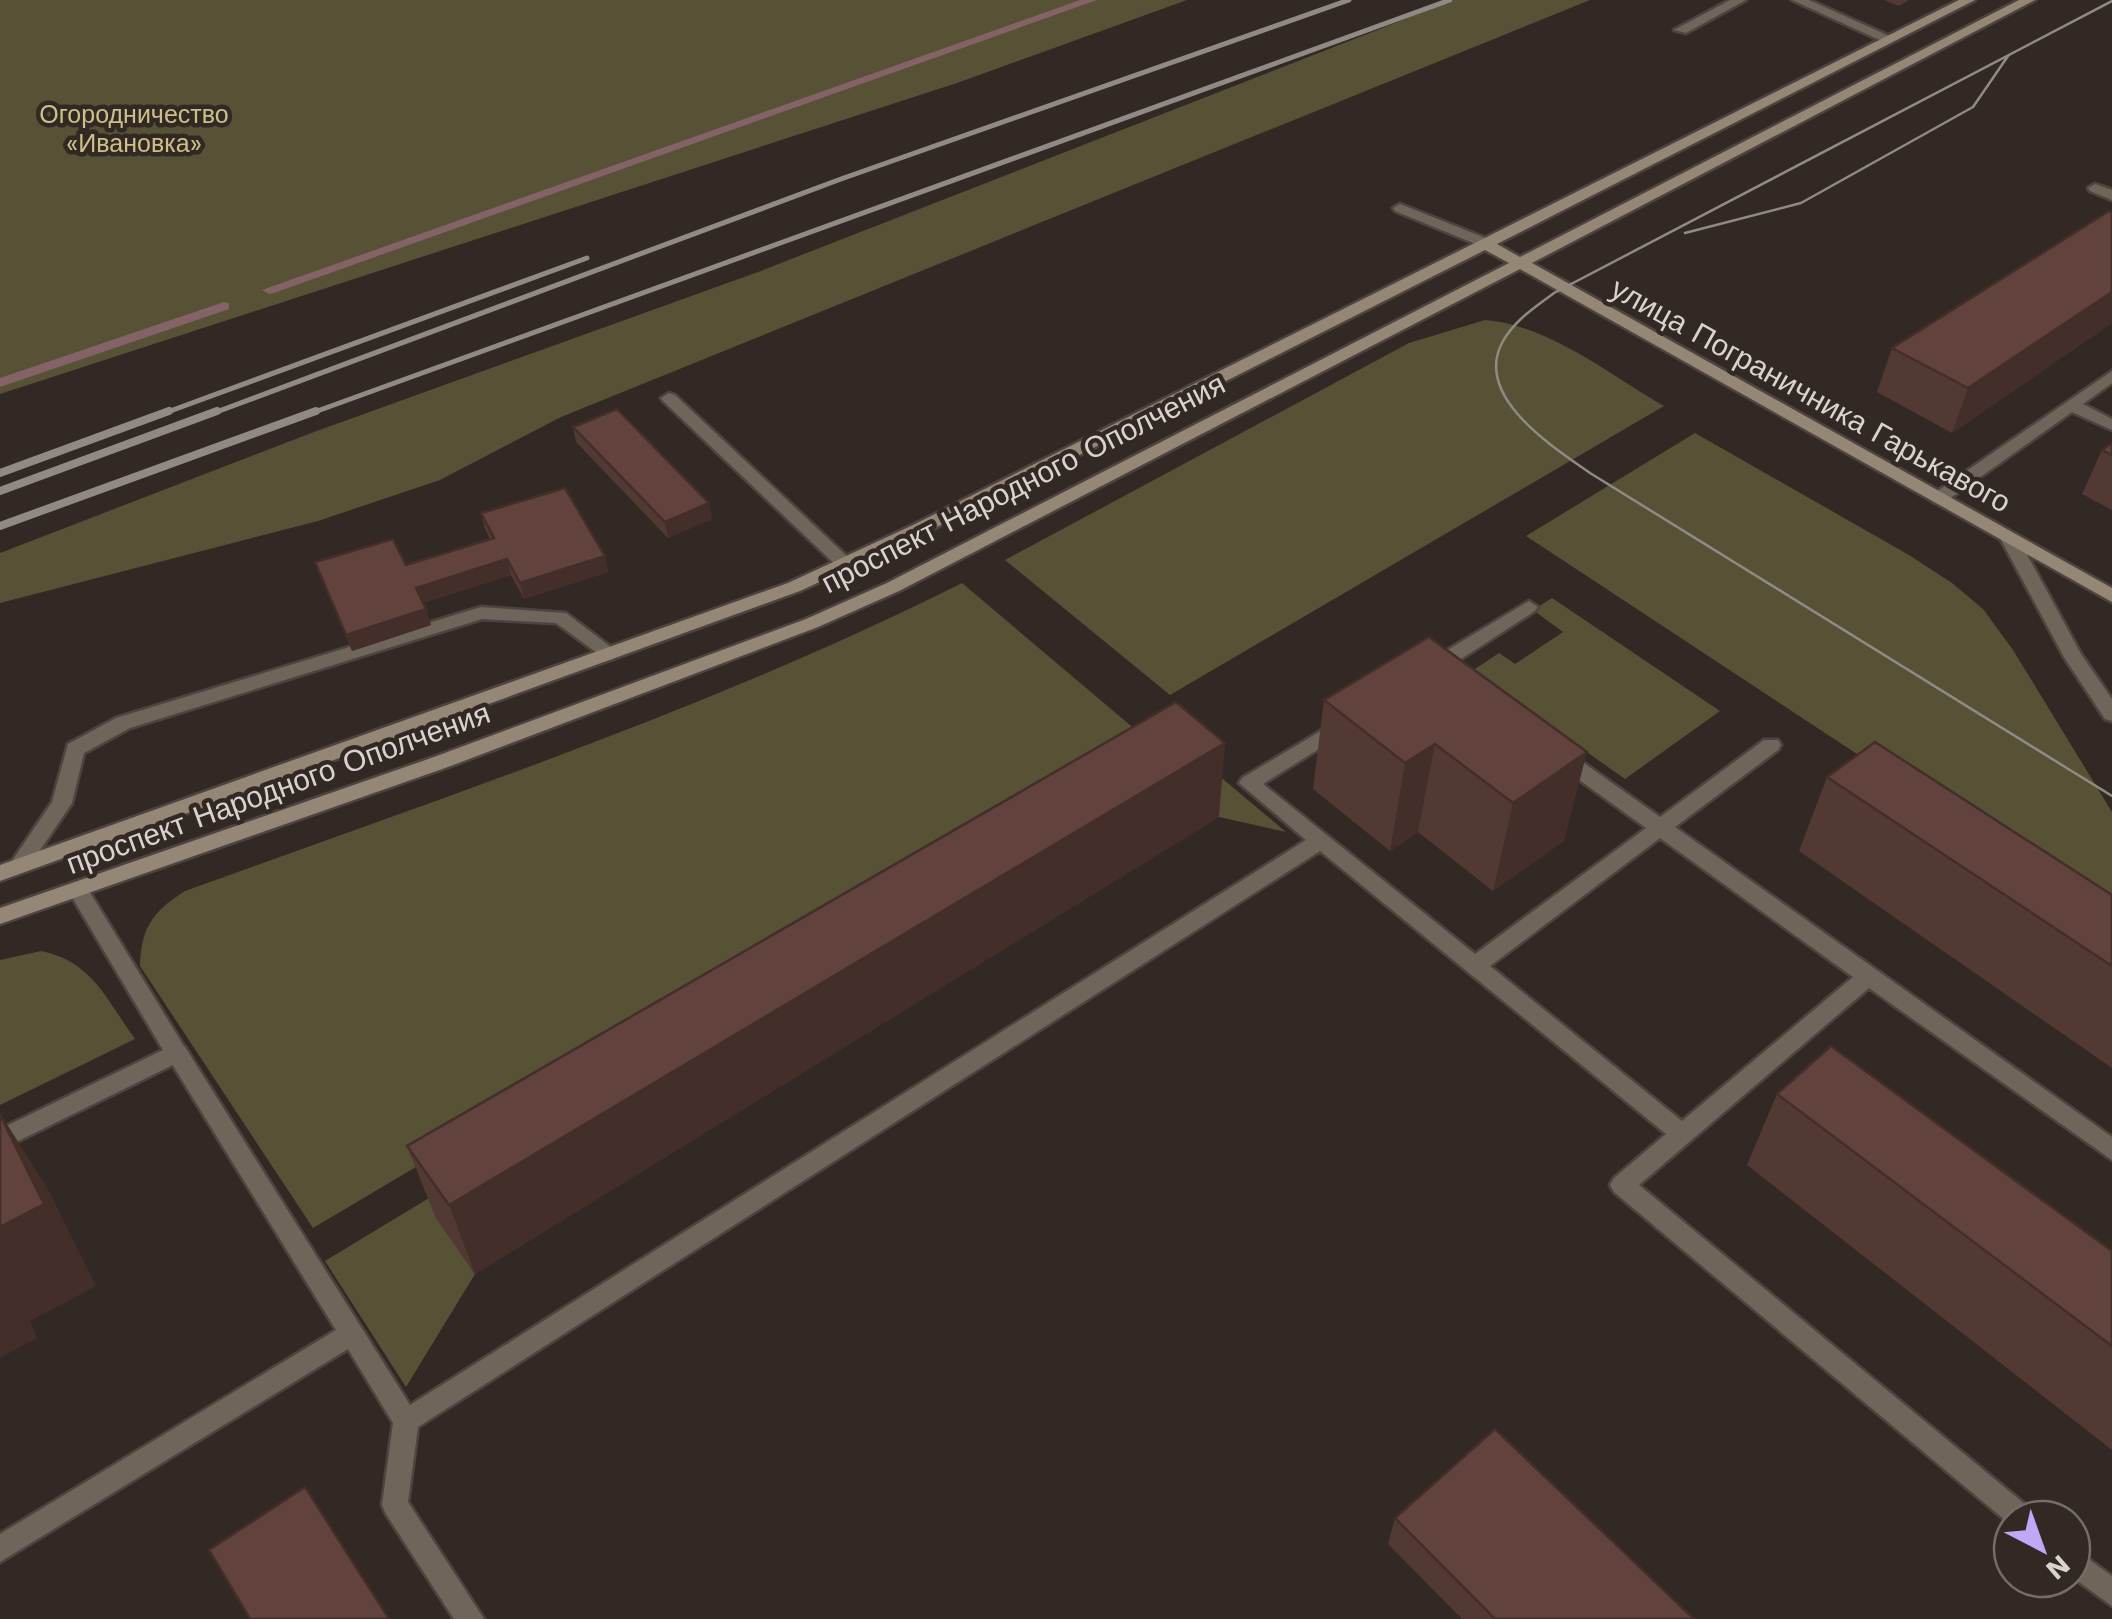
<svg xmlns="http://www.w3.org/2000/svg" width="2112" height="1619" font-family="'Work Sans',sans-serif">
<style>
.green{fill:#575235}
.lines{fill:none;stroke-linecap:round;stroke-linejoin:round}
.stream{fill:#846267;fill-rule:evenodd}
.lane-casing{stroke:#4d4440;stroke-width:5}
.street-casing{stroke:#4d4440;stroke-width:5}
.secondary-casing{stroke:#4d4440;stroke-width:5}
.lane{fill:#6e665b;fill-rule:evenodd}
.street{fill:#6e665b;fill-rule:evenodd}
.secondary{fill:#948775;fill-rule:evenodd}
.tram{stroke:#908985;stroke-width:2.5}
.rail-far1{stroke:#908985;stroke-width:5}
.rail{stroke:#908985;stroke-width:8}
.wall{fill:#533934}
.shaded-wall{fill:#442e2a}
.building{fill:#61423c;stroke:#442e2a;stroke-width:2.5}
.labels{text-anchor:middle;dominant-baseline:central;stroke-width:9;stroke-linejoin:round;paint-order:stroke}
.far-park-label{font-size:25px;fill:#cac088;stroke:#322924}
.street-label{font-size:30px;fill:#d9d3d0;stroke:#322924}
</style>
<rect width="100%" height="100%" fill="#322924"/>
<path class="green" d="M0,0H1187L957,83L0,394Z
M1454,0H1590L561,417L440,480L318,521L0,603V553L314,432L758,272Z
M1485,320C1549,325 1610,375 1664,406L1170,695L1005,560L1409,343Z
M1695,433L1909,555L1952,583L1983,609L2013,650L2112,812V922L1526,536Z
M962,583L1143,736L313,1228L140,966C141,928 153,911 185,891C447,796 713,708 962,583Z
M1552,598L1720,711L1625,779L1472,671L1499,653L1515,664L1563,632L1533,610Z
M1180,743L1286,832L1219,817L1172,777L435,1216L475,1274L406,1387L325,1261Z
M41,951C92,961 106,999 135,1039L0,1105V960Z"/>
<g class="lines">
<path class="stream" d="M1080,0H1097L274,293L269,294L262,290Z
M224,302L229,303V309L0,387V378Z"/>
<g class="lane-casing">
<path id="lane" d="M1730,0H1746L1686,33L1674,30Z
M1792,0H1809L1896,39L1884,42Z
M2095,184L2112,190V200L2090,191L2088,188Z
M1400,204L1488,239L1491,242L1483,247L1478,245L1395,211L1393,208Z
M2112,371V383L2083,404L2112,419V430L2072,412L1945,502H1933L1930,498L1933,494Z
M669,393L675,395L851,560L854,564L851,568H839L663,401L661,398Z
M1529,601L1538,607L1535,611L1438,674H1424L1422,669L1424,664Z
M481,607L566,613L620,654L611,660L604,658L556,623L482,619L130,728L84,753L72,803L26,871H12L9,866L12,861L52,802L68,744L116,718Z
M1339,720L1349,727L1346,732L1263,784L1475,954L1646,828L1553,761L1550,756L1553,751H1567L1660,817L1764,740H1778L1781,745L1778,750L1675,827L2112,1137V1160L1869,988L1639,1185L2032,1510L2036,1519H2012V1526L1614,1192L1610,1185L1614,1178L1666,1134L1320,851L418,1427L408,1502L484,1619H454L386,1514L382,1505L393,1423L348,1349L0,1562V1534L336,1330L169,1059L166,1053L169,1047L177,1044L185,1047L410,1405L1306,840L1239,783L1242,778ZM1660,838L1853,977L1682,1121L1490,966Z
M2072,1547L2112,1576V1606L2072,1577Z"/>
</g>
<g class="street-casing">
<path id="street" d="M2009,532L2018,538L2081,654L2112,699V721L2105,719L2064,657L2000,538Z
M79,884L86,886L188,1053L185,1059L0,1150V1129L163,1050L69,892L72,886Z"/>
</g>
<g class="secondary-casing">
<path id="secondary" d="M1959,0H1975L1497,244L1520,257L2019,0H2035L1532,263L2112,588V602L1520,269L899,591L818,627L448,767L0,924V908L434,757L806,619L887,583L1509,263L1485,250L925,533L800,591L0,881V865L788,583L913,525Z"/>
</g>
<use href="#lane" class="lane"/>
<use href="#street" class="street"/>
<use href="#secondary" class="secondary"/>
<path class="tram" d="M2112,1L1554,293C1535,307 1515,320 1503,341C1472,396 1553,447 1590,473L2112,796
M1685,233L1801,203L1973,107L2008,56"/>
<path class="rail-far1" d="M162,414L587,258
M211,414L841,179L1349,0
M309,414L1450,0"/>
<path class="rail" d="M0,473L169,411
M0,491L217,411
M0,526L316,411"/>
</g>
<path class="wall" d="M1884,0H1909L1899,6Z
M2112,212V323L1952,433L1877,392L1892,348Z
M573,427L712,519L668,538L576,442Z
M2112,443V510L2082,494L2102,450Z
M481,513L605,556L608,572L524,599L511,575L423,603L431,625L352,651L315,562L406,565L490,539L485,529Z
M1429,637L1564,841L1493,891L1418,832L1390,851L1313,789L1324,700Z
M1827,777L2112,895V1068L1799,851Z
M1219,817L475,1274L435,1216L407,1146Z
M1777,1094L2112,1251V1450L1747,1165Z
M1395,1518L1694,1619H1462L1388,1544Z"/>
<path class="shaded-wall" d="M2112,292V323L1952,433L1968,388Z
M709,503L712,519L668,538L665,522Z
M605,556L608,572L524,599L520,583Z
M507,559L511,575L420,604L416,588Z
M426,609L431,625L352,651L346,635Z
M1225,743L1219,817L475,1274L449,1205Z
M1435,744L1418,832L1390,851L1405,763Z
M1587,752L1564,841L1493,891L1513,803Z
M0,1113L49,1191L96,1286L30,1321L37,1338L0,1358Z"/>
<path class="building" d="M2109,211L2112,212V292L1968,388L1892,348Z
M617,409L709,503L665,522L573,427Z
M2112,443V455L2102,450Z
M565,488L605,556L520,583L507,559L416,588L426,609L346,635L315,562L393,539L406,565L494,538L481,513Z
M1429,637L1587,752L1513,803L1435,744L1405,763L1324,700Z
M1176,702L1225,743L449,1205L407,1146Z
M1875,742L2112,895V966L1827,777Z
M1831,1046L2112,1251V1346L1777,1094Z
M0,1115L44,1204L0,1227Z
M1495,1429L1694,1619H1495L1395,1518Z
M305,1487L389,1619H250L209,1550Z"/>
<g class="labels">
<g class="far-park-label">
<text x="134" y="114">Огородничество<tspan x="134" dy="29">«Ивановка»</tspan></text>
</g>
<g class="street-label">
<text transform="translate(1811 395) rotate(29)">улица Пограничника Гарькавого</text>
<text transform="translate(1023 483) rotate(-27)">проспект Народного Ополчения</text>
<text transform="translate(278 788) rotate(-20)">проспект Народного Ополчения</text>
</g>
</g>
<g transform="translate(2042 1549) rotate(139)"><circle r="48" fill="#322924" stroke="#756d69" stroke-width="2.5"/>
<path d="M0-8L18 38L0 25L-18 38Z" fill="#c0a8f4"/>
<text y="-15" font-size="28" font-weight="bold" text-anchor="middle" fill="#d9d3d0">N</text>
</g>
</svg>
